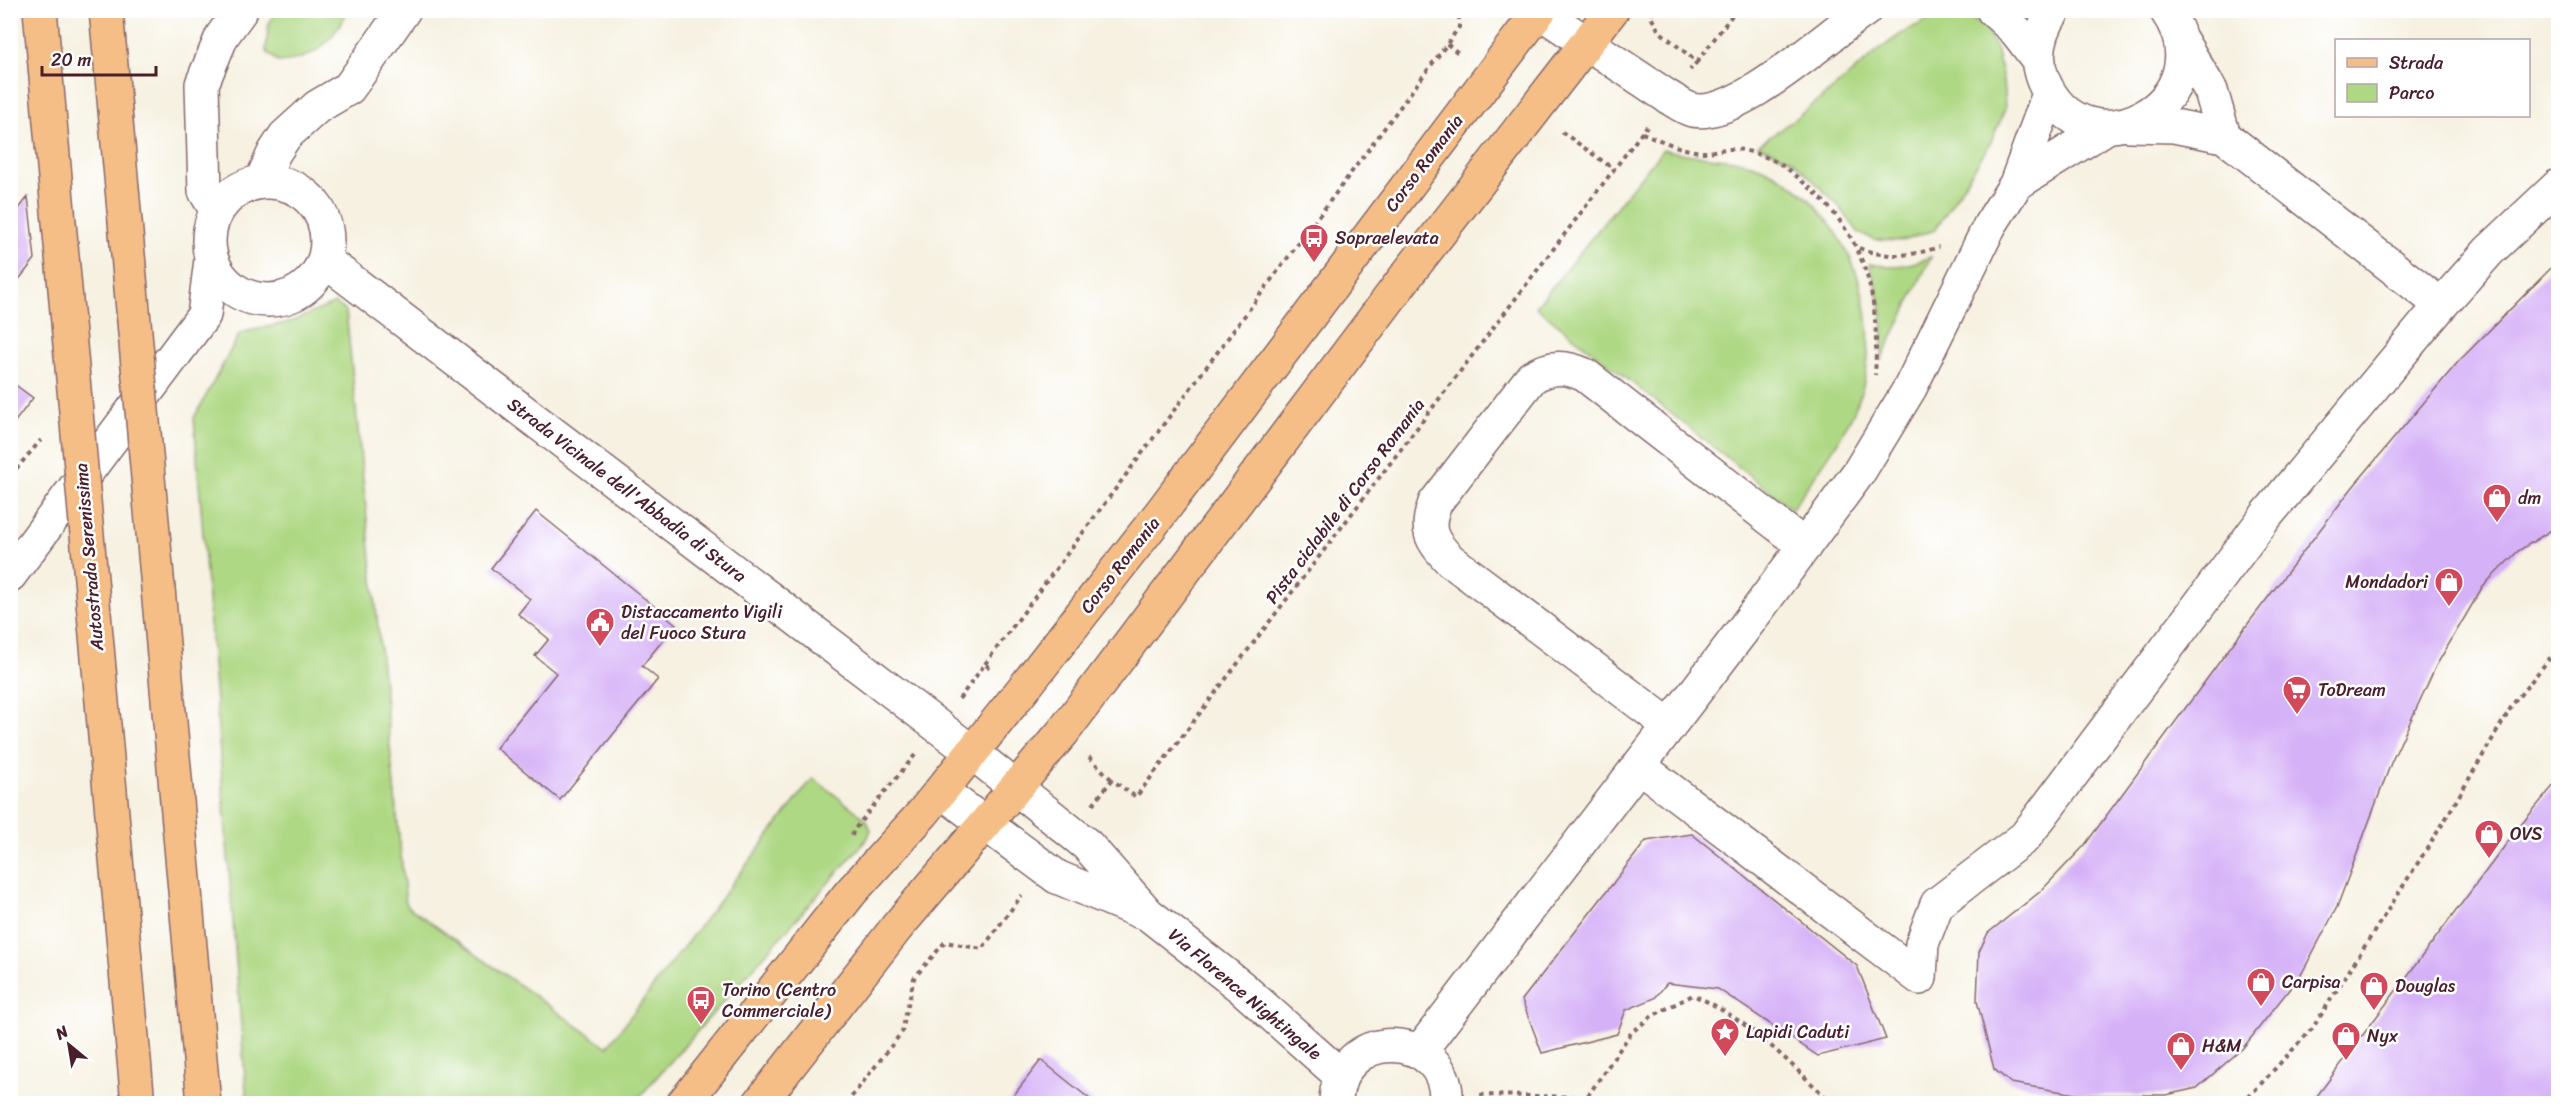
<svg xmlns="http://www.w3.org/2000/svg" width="2569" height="1114" font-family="Sriracha,sans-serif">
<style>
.green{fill:#aed883;stroke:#7c7c57;stroke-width:1.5}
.building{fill:#d5b1f7}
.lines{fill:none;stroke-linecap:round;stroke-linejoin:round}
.minor-casing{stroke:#86686b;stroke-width:36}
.major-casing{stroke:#86686b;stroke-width:36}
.highway-casing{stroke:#86686b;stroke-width:36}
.path{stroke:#86686b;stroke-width:4;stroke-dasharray:4.5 4.5;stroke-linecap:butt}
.minor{stroke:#fff;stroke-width:33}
.major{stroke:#f6be87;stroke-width:33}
.highway{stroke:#f6be87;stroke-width:33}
.highway-bridge-casing{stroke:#86686b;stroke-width:36;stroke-linecap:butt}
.highway-bridge{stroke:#f6be87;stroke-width:33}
.labels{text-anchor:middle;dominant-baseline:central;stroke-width:5;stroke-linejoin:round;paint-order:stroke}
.street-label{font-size:18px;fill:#4a1f2b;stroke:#fff}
.poi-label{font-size:18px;fill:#4a1f2b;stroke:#fff;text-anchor:start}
</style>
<rect width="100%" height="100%" fill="#fff"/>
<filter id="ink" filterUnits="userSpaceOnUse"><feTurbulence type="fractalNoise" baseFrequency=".0167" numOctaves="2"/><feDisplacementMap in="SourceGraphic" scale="12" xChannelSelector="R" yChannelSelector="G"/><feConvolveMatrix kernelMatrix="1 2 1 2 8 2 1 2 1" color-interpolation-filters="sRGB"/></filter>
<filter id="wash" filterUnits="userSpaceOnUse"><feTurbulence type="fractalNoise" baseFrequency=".008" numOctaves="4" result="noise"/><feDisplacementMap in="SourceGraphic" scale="24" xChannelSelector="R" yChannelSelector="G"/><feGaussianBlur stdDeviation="1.35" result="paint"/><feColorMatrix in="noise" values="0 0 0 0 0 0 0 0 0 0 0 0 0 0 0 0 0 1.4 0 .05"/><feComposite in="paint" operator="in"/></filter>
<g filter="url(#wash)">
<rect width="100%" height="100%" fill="#f6f1e1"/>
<path class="green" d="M275,11V10L348,11C331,43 315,60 278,62L266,51L268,27Z
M1951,14L1970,18L1985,28L1996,48L2003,79L2005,109L1991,142L1935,230L1902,241L1875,240L1858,232L1839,206L1792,160L1758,145C1787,126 1813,105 1839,84C1873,56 1906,21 1951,14Z
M1663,149C1695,159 1729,155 1760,167C1845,202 1888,312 1860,396C1847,435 1814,475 1792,509L1536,307Z
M1931,257L1881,361C1886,326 1881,297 1869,264C1893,268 1909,266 1931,257Z
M335,303L346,311L406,905L607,1047L813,778L866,819L871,830L867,839L634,1103H247L194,418L240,333L290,322Z"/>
<g id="blocks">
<path class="building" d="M28,197L35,259L10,291V220Z
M2558,261V526L2518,551L2483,586L2436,666L2391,763L2337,907L2302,973L2243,1048L2197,1088L2166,1095H2081L2011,1083L1994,1069L1977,1001L1979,952L1988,933L2041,891L2084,846L2237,638L2352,488L2458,362Z
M10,381L33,398L10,428Z
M536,511L676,624L642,666L658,679L560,800L496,748L556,673L535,656L549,639L518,614L530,599L491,568Z
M2558,780V1104H2311L2516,831Z
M1692,834L1857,966L1886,1039L1818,1056L1718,989L1667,983L1655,998L1626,1010L1617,1034L1542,1053L1522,1000L1646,841Z
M1041,1060L1096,1104H1007Z"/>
</g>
</g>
<g filter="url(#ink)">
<use href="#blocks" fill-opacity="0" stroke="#86686b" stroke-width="1.5"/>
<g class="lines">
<g class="minor-casing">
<path id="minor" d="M1537,10L1668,97C1675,101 1684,108 1692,110C1737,120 1826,36 1865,10
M1993,10L2016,31L2039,61
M2054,10C2040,31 2033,55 2043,80C2085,180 2229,100 2166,10
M2181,40L2211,91L2224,136
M2129,125L2174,126L2224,136L2441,305
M209 241a59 59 0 1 1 118 0a59 59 0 1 1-118 0Z
M261,182L274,153L285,136L317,107L349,88L404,10
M2016,184L2107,127
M217,211L205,191L202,84L222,36L241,10
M324,260L973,753L1087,845L1148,914L1241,987L1341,1076
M10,575L204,315L211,260
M1670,726L1450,560C1430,540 1425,529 1435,503L1532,377C1551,366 1565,366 1585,375L1805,546
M1639,766L1920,978L1922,944L1937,904L2025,837L2266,516L2441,305L2489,251L2558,186
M941,791L1057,877L1141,912
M1420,1051L1742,631L1859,472L1910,388L1990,225L2016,184L2049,94
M1336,1104C1336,1024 1451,1028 1446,1104"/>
</g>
<g class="major-casing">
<path id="major" d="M683,1104L851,892L922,814L1020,693L1160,514L1540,10
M759,1104L897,927L1063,732L1410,271L1612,10"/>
</g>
<g class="highway-casing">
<path id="highway" d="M164,655L204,1104"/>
</g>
<path class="path" d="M1654,10L1651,17L1659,31L1697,62L1690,70
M1447,44L1461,55
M1697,62L1736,10
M1562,132L1615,170
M1642,133C1661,140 1682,151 1703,152C1712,152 1721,149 1730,149C1741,148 1759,154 1770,159C1784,164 1798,178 1810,188C1868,241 1880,299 1875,375
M1859,248C1886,259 1912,256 1939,247
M10,476L41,440
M985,664L1447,44L1459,27V10
M959,699L985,664L992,670
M1089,757L1112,780
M1093,804L1112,780L1136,797L1647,126
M852,836L853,831L915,755
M1480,1095L1587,1097L1631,1033L1652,1016L1693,995C1749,1019 1789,1063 1833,1104
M1587,1097L1588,1104
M846,1104L902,1032L914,978L945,942L982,949L1022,895
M2242,1104L2312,1029L2442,825L2513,704L2558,648"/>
<use href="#minor" class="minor"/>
<use href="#major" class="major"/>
<use href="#highway" class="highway"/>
<g class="highway-bridge-casing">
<path id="highway-bridge" d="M40,10L138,1104
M106,10L164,655"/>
</g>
<use href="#highway-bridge" class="highway-bridge"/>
</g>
</g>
<defs>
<g id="bus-pin" transform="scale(1.5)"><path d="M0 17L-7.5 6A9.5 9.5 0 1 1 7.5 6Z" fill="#d1495b" stroke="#fff"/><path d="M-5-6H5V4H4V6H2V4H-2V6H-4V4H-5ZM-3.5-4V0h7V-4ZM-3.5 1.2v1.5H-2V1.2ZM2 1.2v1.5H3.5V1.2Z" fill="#fff"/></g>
<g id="shop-pin" transform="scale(1.5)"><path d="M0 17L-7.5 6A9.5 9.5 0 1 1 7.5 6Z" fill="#d1495b" stroke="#fff"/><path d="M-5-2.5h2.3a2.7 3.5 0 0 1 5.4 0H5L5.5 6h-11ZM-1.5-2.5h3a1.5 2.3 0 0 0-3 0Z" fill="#fff"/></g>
<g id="civic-pin" transform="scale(1.5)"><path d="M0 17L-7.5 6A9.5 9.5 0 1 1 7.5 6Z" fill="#d1495b" stroke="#fff"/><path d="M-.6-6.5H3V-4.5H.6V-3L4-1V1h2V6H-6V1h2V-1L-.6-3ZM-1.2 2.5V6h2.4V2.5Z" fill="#fff"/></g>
<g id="supermarket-pin" transform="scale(1.5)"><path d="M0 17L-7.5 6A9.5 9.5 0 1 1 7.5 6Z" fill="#d1495b" stroke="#fff"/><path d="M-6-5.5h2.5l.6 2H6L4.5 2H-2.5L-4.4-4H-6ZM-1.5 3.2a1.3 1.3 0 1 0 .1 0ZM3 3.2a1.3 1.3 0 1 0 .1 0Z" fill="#fff"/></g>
<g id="sight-pin" transform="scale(1.5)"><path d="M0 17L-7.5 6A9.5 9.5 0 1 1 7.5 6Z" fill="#d1495b" stroke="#fff"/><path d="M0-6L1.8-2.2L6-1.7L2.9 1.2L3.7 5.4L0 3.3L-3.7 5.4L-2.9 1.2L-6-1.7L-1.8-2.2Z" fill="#fff"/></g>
</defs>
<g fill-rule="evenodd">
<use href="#bus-pin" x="1314" y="238"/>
<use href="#shop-pin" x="2497" y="498"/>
<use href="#shop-pin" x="2449" y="582"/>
<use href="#civic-pin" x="600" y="622"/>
<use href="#supermarket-pin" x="2297" y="690"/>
<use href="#shop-pin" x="2489" y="834"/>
<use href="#shop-pin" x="2261" y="982"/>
<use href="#shop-pin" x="2374" y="986"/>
<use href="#bus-pin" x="701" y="1000"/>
<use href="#sight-pin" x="1725" y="1032"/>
<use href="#shop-pin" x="2346" y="1036"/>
<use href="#shop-pin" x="2181" y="1046"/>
</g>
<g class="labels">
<g class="street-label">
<text transform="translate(1424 163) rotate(-53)">Corso Romania</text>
<text transform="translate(627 490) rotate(37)">Strada Vicinale dell'Abbadia di Stura</text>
<text transform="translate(1345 501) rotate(-53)">Pista ciclabile di Corso Romania</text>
<text transform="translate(89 557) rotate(-95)">Autostrada Serenissima</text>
<text transform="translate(1120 565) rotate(-52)">Corso Romania</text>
<text transform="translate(1245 994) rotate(40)">Via Florence Nightingale</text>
</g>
<g class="poi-label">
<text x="1335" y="238">Sopraelevata</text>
<text x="2518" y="498">dm</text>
<text x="2428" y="582" text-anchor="end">Mondadori</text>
<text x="621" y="612">Distaccamento Vigili<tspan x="621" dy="21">del Fuoco Stura</tspan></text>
<text x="2318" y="690">ToDream</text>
<text x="2510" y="834">OVS</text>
<text x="2282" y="982">Carpisa</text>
<text x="2395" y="986">Douglas</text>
<text x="722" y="990">Torino (Centro<tspan x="722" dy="21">Commerciale)</tspan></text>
<text x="1746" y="1032">Lapidi Caduti</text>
<text x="2367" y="1036">Nyx</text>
<text x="2202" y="1046">H&amp;M</text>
</g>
</g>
<rect width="2569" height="1114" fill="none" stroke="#fff" stroke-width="36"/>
<rect x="2335" y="39" width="195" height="78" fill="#ffffff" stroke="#b7a5aa" stroke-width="1.5"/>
<rect x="2347" y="58" width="30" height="9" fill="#f6be87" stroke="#b7a5aa" stroke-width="1.5"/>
<text x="2389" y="69" font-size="18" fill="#4a1f2b">Strada</text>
<rect x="2347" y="84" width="30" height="18" fill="#aed883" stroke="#b7a5aa" stroke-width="1.5"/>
<text x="2389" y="99" font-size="18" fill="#4a1f2b">Parco</text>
<g transform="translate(69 1045) rotate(330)" stroke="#ffffff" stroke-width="4.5" paint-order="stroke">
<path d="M0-4.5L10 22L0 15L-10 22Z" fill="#4a1f2b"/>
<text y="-9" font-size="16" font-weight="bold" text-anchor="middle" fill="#4a1f2b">N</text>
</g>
<path d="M42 66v9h114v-9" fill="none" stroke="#4a1f2b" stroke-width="3"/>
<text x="51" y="66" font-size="18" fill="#4a1f2b" stroke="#ffffff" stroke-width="4.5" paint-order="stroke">20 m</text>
</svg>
